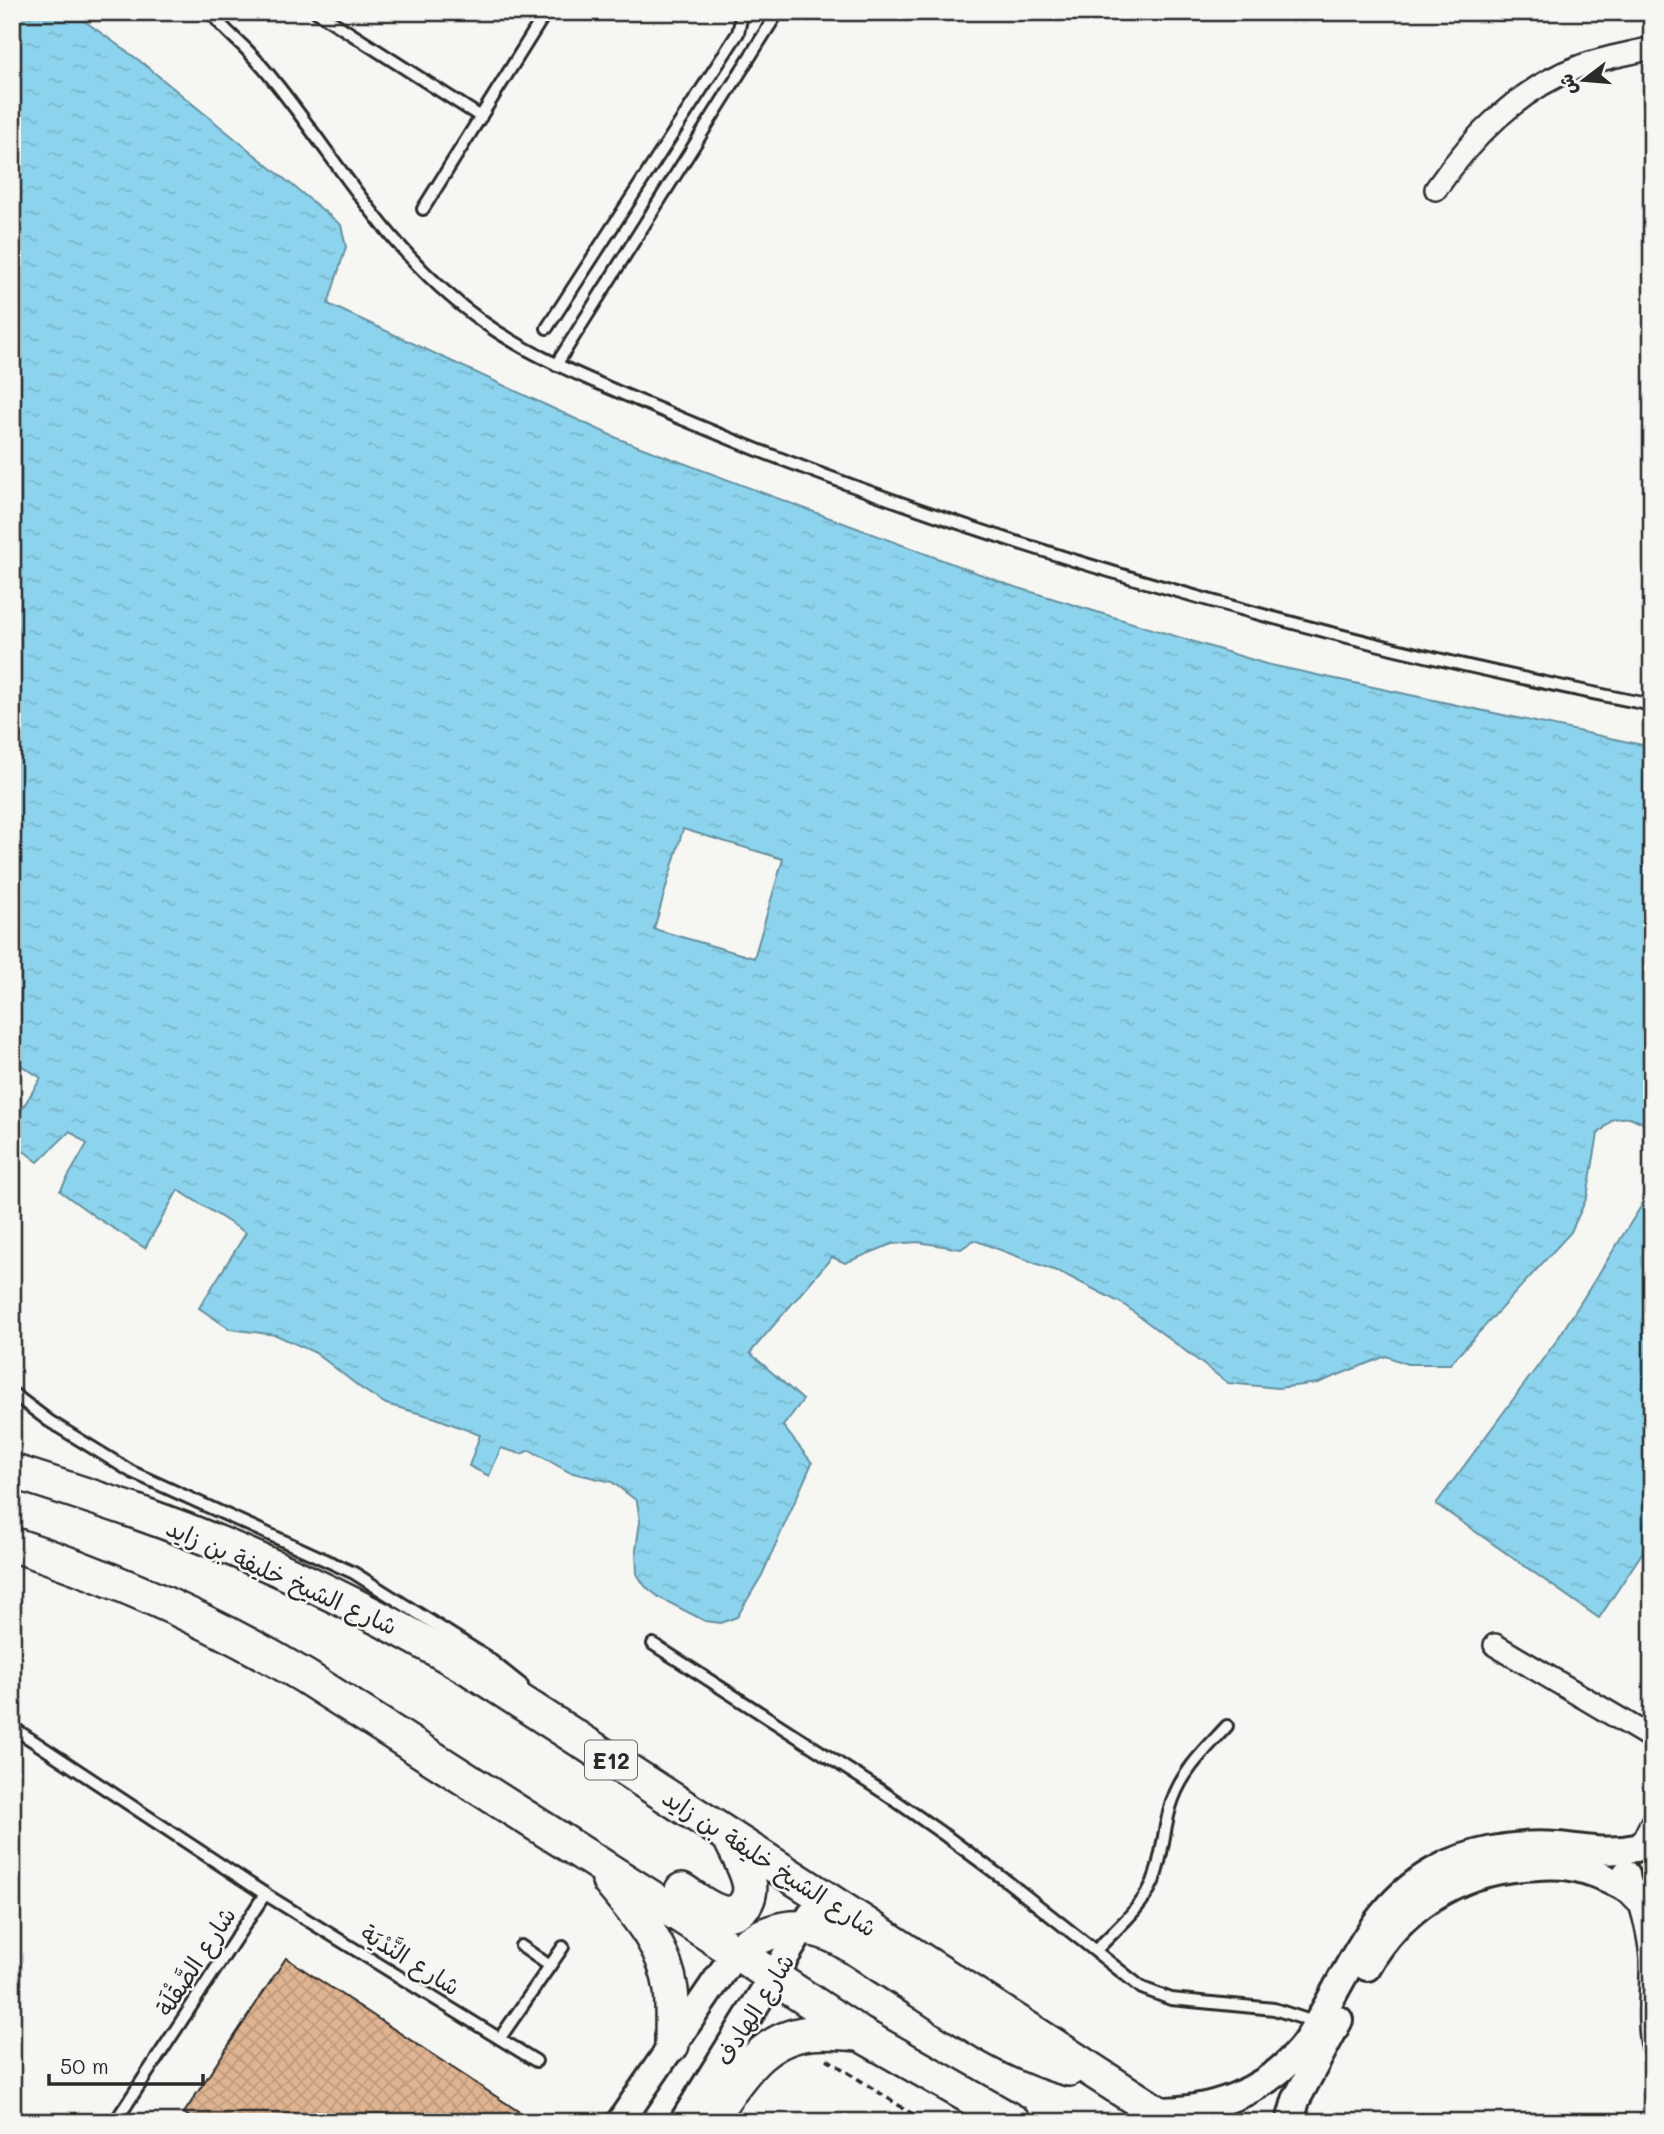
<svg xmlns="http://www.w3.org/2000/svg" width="1664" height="2134" font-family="Mali,'Playpen Sans Arabic',sans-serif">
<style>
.water{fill:url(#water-ripples);stroke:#65909f;stroke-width:2;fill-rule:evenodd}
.building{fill:url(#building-cross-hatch);stroke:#2b2b2b;stroke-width:2}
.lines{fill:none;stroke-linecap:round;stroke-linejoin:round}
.service-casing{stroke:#2b2b2b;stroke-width:16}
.minor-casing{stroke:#2b2b2b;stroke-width:26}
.tertiary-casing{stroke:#2b2b2b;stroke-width:32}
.primary-casing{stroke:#2b2b2b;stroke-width:38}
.path{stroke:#2b2b2b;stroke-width:3.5;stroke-dasharray:7 5;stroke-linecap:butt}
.service{stroke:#f6f6f2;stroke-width:10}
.minor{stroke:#f6f6f2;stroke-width:21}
.tertiary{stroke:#f6f6f2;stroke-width:26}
.primary{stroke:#f6f6f2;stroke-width:33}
.labels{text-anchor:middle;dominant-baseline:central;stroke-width:5;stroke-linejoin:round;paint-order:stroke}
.shield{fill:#f6f6f2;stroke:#686867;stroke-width:2}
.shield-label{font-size:23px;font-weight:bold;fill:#2b2b2b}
.street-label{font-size:24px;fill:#2b2b2b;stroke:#f6f6f2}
</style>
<defs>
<pattern id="water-ripples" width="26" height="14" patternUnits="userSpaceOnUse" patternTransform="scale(1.75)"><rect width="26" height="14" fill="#8cd4ed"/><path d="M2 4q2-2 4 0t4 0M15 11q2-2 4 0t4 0" fill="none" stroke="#79b6cb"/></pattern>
<pattern id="building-cross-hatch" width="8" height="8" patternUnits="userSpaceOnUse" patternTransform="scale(1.75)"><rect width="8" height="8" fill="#e0b490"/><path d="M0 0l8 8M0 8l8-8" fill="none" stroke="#c09b7c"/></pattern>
</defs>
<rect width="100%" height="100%" fill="#f6f6f2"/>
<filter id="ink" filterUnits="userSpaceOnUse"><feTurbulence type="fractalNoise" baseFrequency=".0143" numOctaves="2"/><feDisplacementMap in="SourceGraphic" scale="14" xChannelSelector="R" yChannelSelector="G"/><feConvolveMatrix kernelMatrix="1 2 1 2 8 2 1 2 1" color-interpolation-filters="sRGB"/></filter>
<g filter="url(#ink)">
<path class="water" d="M12,12H72L140,61L341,225L346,247L328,304L619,439L1009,585L1266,664L1652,747V1134L1647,1125L1630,1117L1613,1119L1598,1134L1587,1197L1571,1232L1450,1364H1407L1386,1356L1318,1383L1278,1388L1228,1383L1123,1304L1064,1274L974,1240L961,1249L918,1242L892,1244L845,1263L832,1257L750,1353L803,1400L783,1426L812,1463L762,1575L737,1617L721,1623L705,1621L660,1598L645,1586L637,1574L636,1550L640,1521L637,1501L612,1482L569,1472L530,1450L521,1454L501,1448L489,1476L469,1466L480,1435L436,1418L386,1404L362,1389L316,1353L276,1335L230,1329L199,1308L246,1233L178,1190L145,1248L97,1218L60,1191L87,1144L70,1131L38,1162L12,1142V1125L41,1078L22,1066L12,1078ZM683,829L783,859L754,958L654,929Z
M1652,1189V1538L1599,1618L1436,1504L1557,1340Z"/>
<path class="building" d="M286,1958L518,2111L512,2122H197L184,2113Z"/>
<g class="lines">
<g class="service-casing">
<path id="service" d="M211,12C220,26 234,37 245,48C257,60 268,73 278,86C345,171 393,258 483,322C526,353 575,373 623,394C671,414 720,435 768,454C1054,565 1351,646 1652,705
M317,12L481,117
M423,209L546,12
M547,328L738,33L741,19L737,12
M556,365L778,12
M12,1393L49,1421L132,1472L354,1573L487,1657L522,1685
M653,1644L883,1792L946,1836L1008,1882L1142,1988L1171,1999L1274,2009L1317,2023
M12,1727L265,1894L536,2061
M521,1946L550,1966
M1095,1951C1115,1930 1141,1909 1153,1882C1164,1855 1163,1825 1173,1799C1184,1769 1206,1749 1227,1726
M500,2038L563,1947
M115,2122L265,1894"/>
</g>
<g class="minor-casing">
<path id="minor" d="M1436,189C1471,138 1519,89 1578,67C1601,58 1628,54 1652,48
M1495,1645L1652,1738
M1641,1844L1652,1822
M1639,1900C1645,1920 1650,1940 1651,1960C1652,1989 1647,2016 1652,2044"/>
</g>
<g class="tertiary-casing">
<path id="tertiary" d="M1626,1874C1627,1890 1637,1901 1652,1906
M1367,1967C1400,1909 1457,1872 1523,1867C1539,1866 1555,1864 1571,1867C1593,1871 1612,1880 1631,1891
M1157,2111C1211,2111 1263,2093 1299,2051C1309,2040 1317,2024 1324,2011C1354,1958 1378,1902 1434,1871C1469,1851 1516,1843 1557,1846C1584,1848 1608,1854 1636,1848
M620,2122L736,1952
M683,2122L811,1915
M1290,2122L1296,2100L1339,2020"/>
</g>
<g class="primary-casing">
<path id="primary" d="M12,1471C53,1484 94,1497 134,1511C248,1551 363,1606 467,1667L1172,2122
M12,1544C115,1578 211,1621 304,1676L696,1926L860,2034L1014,2122
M609,1881C636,1914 665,1945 671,1990C673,2008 672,2027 672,2045
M682,1890C699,1901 728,1927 745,1904C749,1898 751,1889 749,1882C746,1867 735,1850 729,1836
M736,1952C759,1934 787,1923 816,1930C839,1935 862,1953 882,1966C938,2001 1005,2053 1069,2069
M705,2122L710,2118C738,2081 759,2038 810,2033C826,2031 843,2033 860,2034"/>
</g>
<path class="path" d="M827,2059L925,2122"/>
<use href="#service" class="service"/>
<use href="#minor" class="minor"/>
<use href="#tertiary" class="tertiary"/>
<use href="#primary" class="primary"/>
</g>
</g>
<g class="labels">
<rect class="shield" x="585" y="1740.5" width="52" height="39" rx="5"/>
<g class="shield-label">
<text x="611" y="1760">E12</text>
</g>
<g class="street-label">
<text transform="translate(282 1576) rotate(24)">شارع الشيخ خليفة بن زايد</text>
<text transform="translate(770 1862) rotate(33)">شارع الشيخ خليفة بن زايد</text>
<text transform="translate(411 1959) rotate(32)">شارع النَّدْيَة</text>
<text transform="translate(195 1961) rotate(-57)">شارع الصَّقْلَة</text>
<text transform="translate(754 2009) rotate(-58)">شارع الهادف</text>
</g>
</g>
<rect width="1664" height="2134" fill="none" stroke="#f6f6f2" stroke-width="42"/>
<rect x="21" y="21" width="1622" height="2092" fill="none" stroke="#2b2b2b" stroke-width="2.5" filter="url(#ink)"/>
<g transform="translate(1584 80) rotate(254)" stroke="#f6f6f2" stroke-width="5" paint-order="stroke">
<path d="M0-5L12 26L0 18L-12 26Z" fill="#2b2b2b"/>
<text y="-10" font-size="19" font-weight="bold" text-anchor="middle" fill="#2b2b2b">ش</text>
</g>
<path d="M49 2074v10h154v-10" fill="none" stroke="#2b2b2b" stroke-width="3.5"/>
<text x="60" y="2074" font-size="21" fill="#2b2b2b" stroke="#f6f6f2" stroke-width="5" paint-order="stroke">50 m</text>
</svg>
